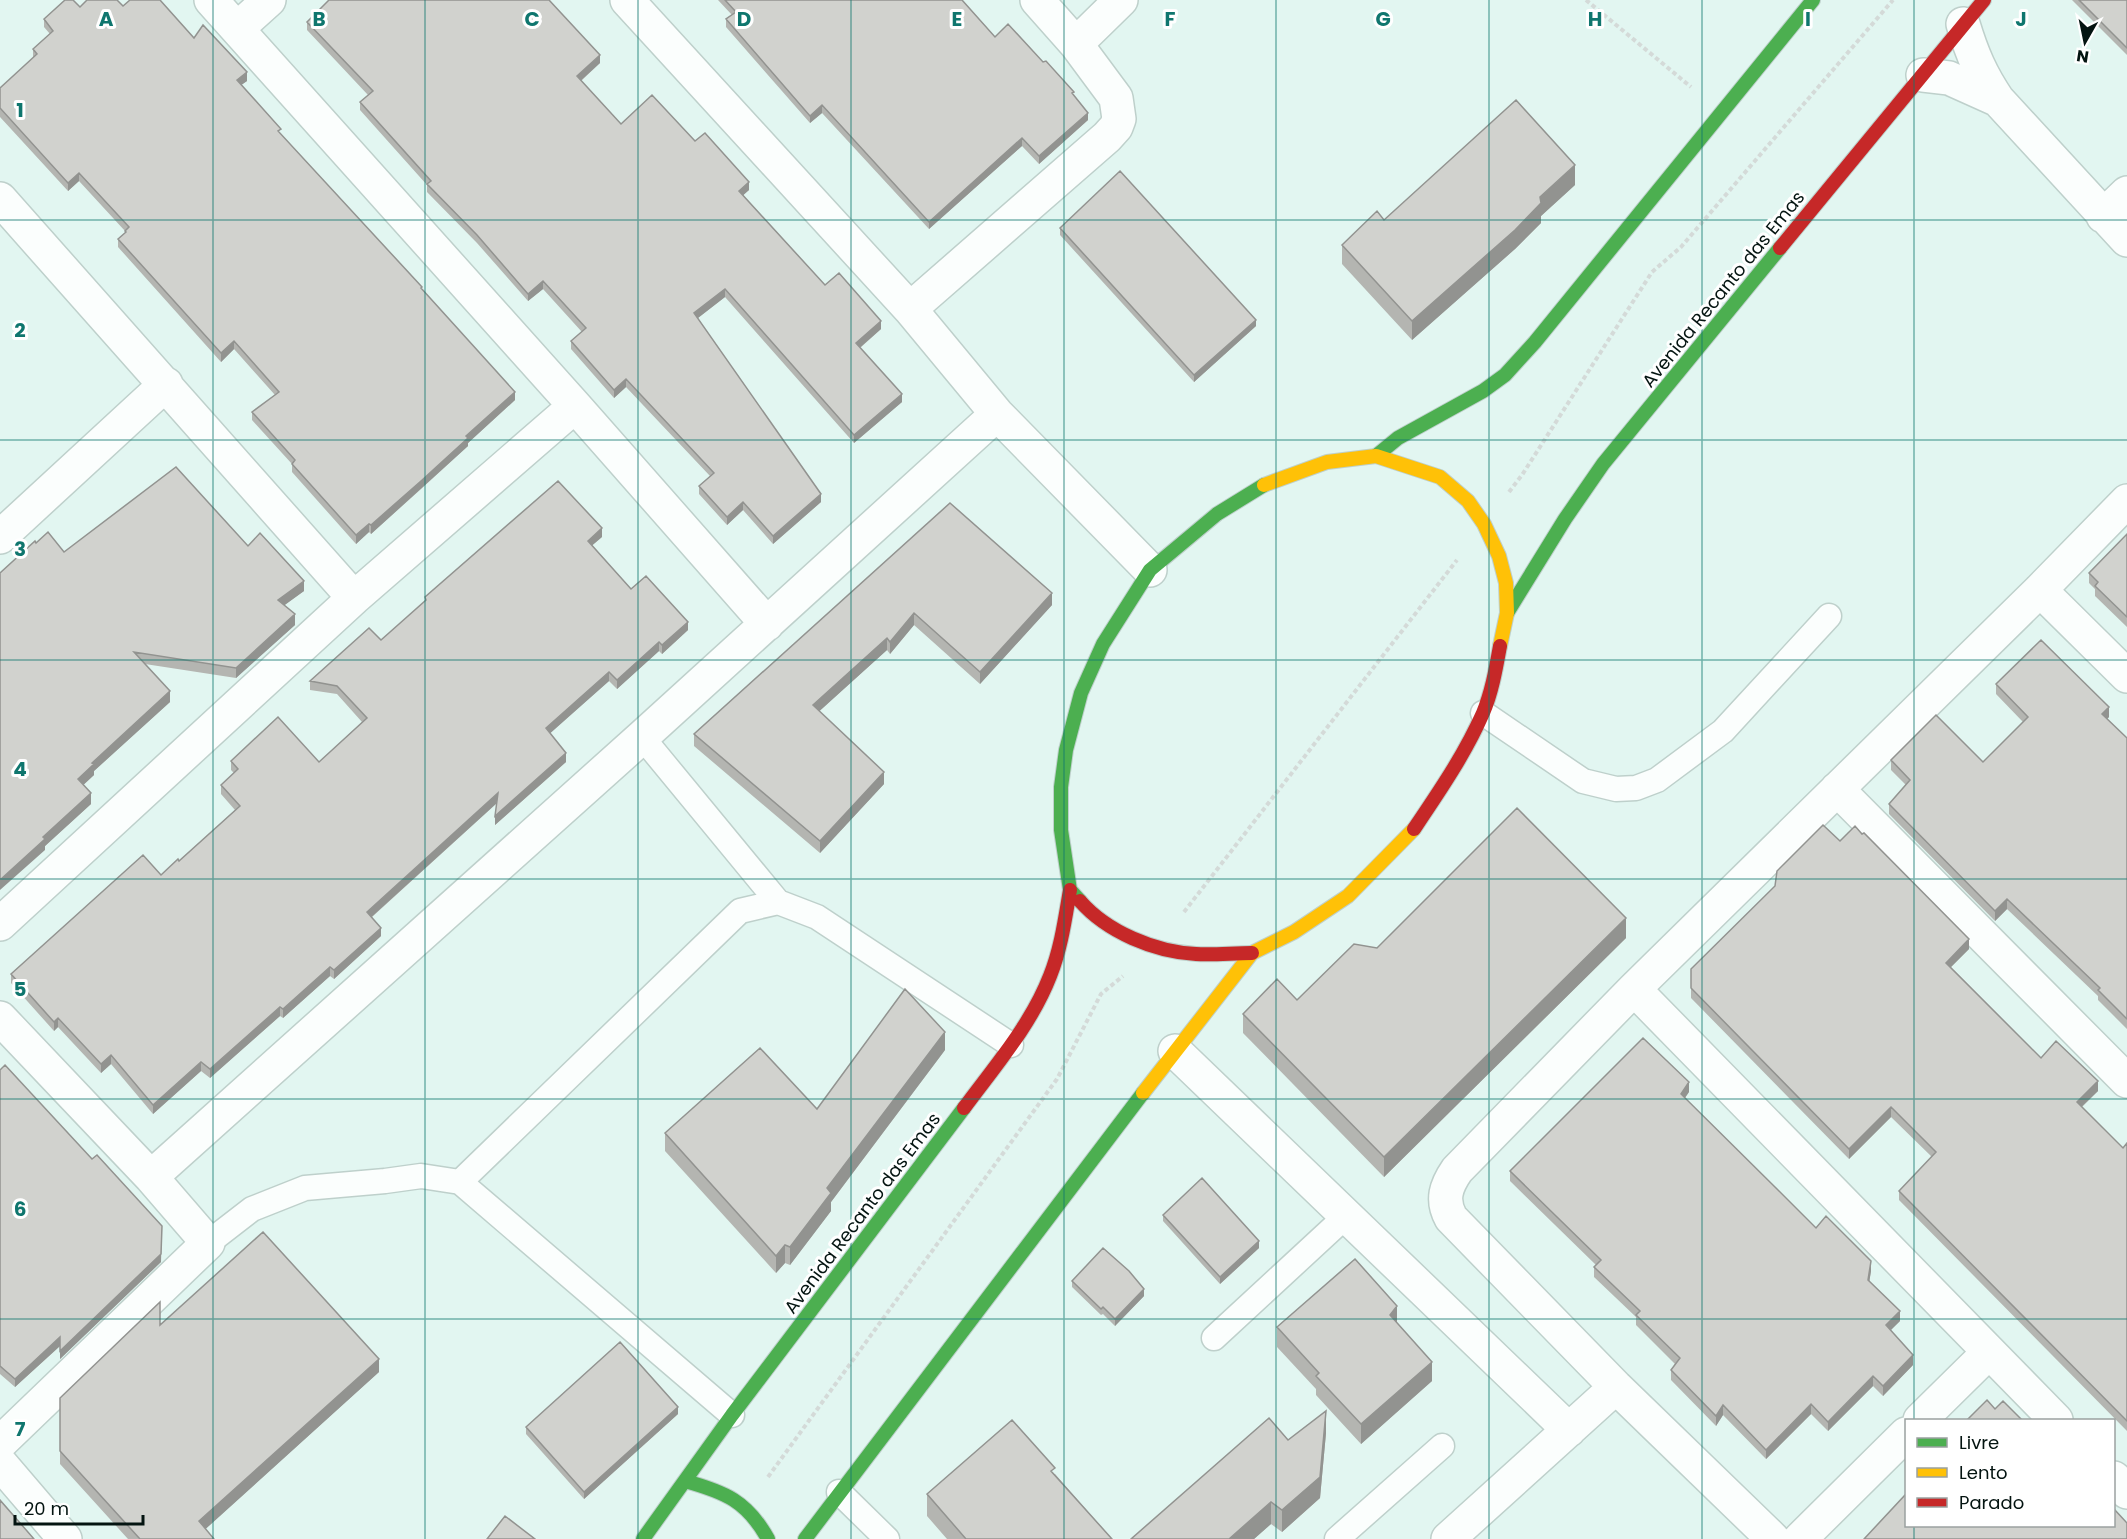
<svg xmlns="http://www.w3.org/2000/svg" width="2127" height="1539" font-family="Poppins,sans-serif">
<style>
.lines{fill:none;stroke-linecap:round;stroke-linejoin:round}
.lane-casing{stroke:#bed0cb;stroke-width:27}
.street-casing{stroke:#bed0cb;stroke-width:36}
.fast-casing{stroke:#bed0cb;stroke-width:16}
.slow-casing{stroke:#bed0cb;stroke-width:16}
.jam-casing{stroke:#bed0cb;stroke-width:16}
.path{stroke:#d4dad8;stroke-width:4;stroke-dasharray:4.5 3;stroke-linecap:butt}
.lane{stroke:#fbfefd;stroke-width:24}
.street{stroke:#fbfefd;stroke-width:33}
.fast{stroke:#4caf50;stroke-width:14}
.slow{stroke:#ffc107;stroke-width:14}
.jam{stroke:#c62828;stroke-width:14}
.wall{fill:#b4b5b1}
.shaded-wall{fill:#929390}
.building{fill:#d1d2ce;stroke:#929390;stroke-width:1.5}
.grid{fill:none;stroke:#0f766e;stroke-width:1.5;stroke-opacity:0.55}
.labels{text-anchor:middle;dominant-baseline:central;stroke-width:6;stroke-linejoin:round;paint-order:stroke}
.street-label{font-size:18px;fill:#041411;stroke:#fff}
.grid-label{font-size:20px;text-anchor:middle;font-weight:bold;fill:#0f766e;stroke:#fff;stroke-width:6;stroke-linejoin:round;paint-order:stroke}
</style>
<rect width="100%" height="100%" fill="#e2f6f1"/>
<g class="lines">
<g class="lane-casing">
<path id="lane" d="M1483,713L1583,781L1616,789L1636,788L1657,780L1723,731L1829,616
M642,737L778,902
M460,1182L740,911L778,902L817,917L1011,1045
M208,1243L252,1209L305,1188L385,1181L421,1176L460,1182L732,1415
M1214,1338L1346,1216
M839,1492L887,1539
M1337,1539L1442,1446"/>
</g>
<g class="street-casing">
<path id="street" d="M211,0L575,406L767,624
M627,0L910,309L997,414L1150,570
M1963,24C1972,54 1981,75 1998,100L2127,240
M238,28L269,0
M1076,44L1121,0
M1923,75L1949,78L1998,100
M0,199L354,598
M2103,216L2127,193
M910,309L1107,137L1116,127L1119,119L1116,98L1076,44L1037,0
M0,537L166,384
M2040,590L2127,676
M1837,789L2127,1081
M0,924L354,598L575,406
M1634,989L2056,1420
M0,1018L151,1177L208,1243L0,1443
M1175,1051L1569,1430
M151,1177L642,737L997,414
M1920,1420L1988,1353
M0,1463L65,1539
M2114,1478L2127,1492
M1448,1539L1616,1387
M1773,1539L1616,1387L1451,1218C1441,1200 1446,1186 1457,1170L1634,989L2040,590L2127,501
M1800,1539L1906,1434"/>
</g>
<g class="fast-casing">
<path id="fast" d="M1376,456L1398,438L1483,391L1505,375L1535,342L1813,0
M1507,613L1565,519L1603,464L1780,248
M1080,901L1070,890L1061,830V787L1066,750L1081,693L1103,644L1150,570L1217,514L1264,485
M685,1481C725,1492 747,1501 768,1539
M643,1539L732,1415L964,1108
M805,1539L1143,1093"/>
</g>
<g class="slow-casing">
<path id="slow" d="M1264,485L1327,462L1376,456L1440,477L1468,501L1484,524L1499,556L1506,583L1507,613L1500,646
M1143,1093L1252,953L1294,932L1348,896L1414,829"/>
</g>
<g class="jam-casing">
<path id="jam" d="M1780,248L1984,0
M1414,829C1439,792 1465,754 1483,713C1492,692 1496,668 1500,646
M1080,901C1107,932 1155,952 1196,954C1215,955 1233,953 1252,953
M964,1108C995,1066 1031,1025 1050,976C1061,949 1065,919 1070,890"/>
</g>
<path class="path" d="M1586,0L1691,87
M1509,492L1522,475L1652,272L1681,247L1893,0
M1184,912L1457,560
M768,1477L1057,1079L1101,994L1123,976"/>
<use href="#lane" class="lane"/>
<use href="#street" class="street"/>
<use href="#fast" class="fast"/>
<use href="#slow" class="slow"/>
<use href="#jam" class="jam"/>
</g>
<path class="wall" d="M718,0H962L995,37L1074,96L1088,120L1039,164L1022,146L929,229L822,113L810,123L726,27V19L732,15Z
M2072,0H2127V55Z
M123,6L194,38L247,81L241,85L281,134L422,290L515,400L468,443V446L421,489L371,534L369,532L356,544L292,472V464L252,420V412L275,395L234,349L221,362L118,247V239L125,233V231L79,181L68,191L0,117V88L33,58V49L50,34L44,27V19L80,7Z
M307,22L600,63L581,81L621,124L695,141L749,190L743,195L825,285L881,329L860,348L902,402L854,443L725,297L698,318L821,502L773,544L743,510L727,525L699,494V486L710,476L626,387L614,398L571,349V341L582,332L543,289L528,301L477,243L427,192V185L360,110V102L368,95L307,30Z
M1575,185L1541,216V223L1515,249L1412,340L1342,264V245Z
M1060,228L1256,326L1194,382L1060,235Z
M950,503L1052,605L980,684L914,625L890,654L887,650L819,711L884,784L820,853L694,746V734Z
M2127,534V627L2095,596V589L2089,583V573Z
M602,537L592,545L631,589L688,630L662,654L659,651L617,689L609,681L550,733L566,762L495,825L497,803L372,917L381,936L334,979L330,976L283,1018L280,1016L210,1078L201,1071L153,1114L111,1064L101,1073L58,1027L54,1031L11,983V974L161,875L179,861L235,810L221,794V785L234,773L231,770V761L319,762L362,722L337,694L310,690V681L381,640L425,601V597Z
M36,543L64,552L248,546L304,591L284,605L295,625L236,678L145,664L170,702L94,771V775L83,785L91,804L45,846V850Z
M1996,684L2109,717L2107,719L2127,738V1029L2098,1000V996L2007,909L1995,921L1889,814V804L1906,785L1891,770V760L1983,762L2023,722L1996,694Z
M1626,938L1384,1177L1243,1033V1014L1297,1000L1377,948Z
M1969,949L1951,967L2041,1058L2098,1091L2082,1107L2123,1148L2127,1143V1431L1899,1200V1191L1932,1157L1891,1117L1849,1159L1691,998V969Z
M945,1050L831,1202V1211L790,1265L785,1263L776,1273L665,1151V1133L817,1109Z
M0,1070L161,1262L60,1359V1346L15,1387L0,1374Z
M1689,1092L1685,1098L1816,1228L1871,1271L1869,1282L1900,1321L1890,1330L1913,1365L1883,1396L1873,1386L1828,1431L1811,1414L1766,1459L1723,1415L1716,1426L1671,1380V1370L1675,1364L1636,1325V1317L1594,1277V1267L1596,1265L1510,1181V1171Z
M1163,1215L1259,1248L1220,1284L1163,1221Z
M1072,1281L1144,1296L1115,1326L1103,1314L1101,1315L1072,1287Z
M1397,1323L1432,1381L1361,1444L1316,1395V1389L1277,1347V1327Z
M160,1325L379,1372L205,1529L214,1539H128L60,1464V1398Z
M678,1414L584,1499L526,1434V1427Z
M1326,1433L1320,1498L1282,1532L1271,1524L1254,1539H1131L1288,1440Z
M1055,1474L1112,1539H947L927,1516V1494Z"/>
<path class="shaded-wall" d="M600,55V63L577,84V76Z
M247,72V81L237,88V80Z
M822,105V113L810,123V116Z
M1088,113V120L1039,164V156Z
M1022,138V146L929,229V222Z
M1575,165V185L1541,216V223L1515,249L1412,340V321L1540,197Z
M79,173V181L68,191V183Z
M749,182V190L739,199V191Z
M543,281V289L528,301V294Z
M725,289V297L694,321V313Z
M1256,320V326L1194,382V375Z
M881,321V329L856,351V343Z
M234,341V349L221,362V353Z
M626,379V387L614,398V390Z
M515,392V400L468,443V446L371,534V525L466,436Z
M902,394V402L854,443V435Z
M821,494V502L773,544V536Z
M743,502V510L727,525V517Z
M369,524V532L356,544V535Z
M602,528V537L588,549V541Z
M304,581V591L278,610V600Z
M1052,593V605L980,684V672Z
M914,613V625L890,654V642Z
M295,614V625L236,678V668Z
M688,622V630L662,654V645Z
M887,638V650L813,717V705Z
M659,642V651L617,689V680Z
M609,672V681L546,737V728Z
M170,691V702L94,771V775L78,790V779L92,763Z
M2109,707V717L2102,724V714Z
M566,753V762L495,825V816Z
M884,772V784L820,853V841Z
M91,793V804L45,846V850L0,890V880L43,837Z
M498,793V802L367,921V912Z
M2007,899V909L1995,921V911Z
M1626,918V938L1384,1177V1157Z
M381,928V936L334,979V970Z
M1969,939V949L1946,972V963Z
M330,967V976L283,1018V1009Z
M280,1007V1016L210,1078V1069Z
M58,1018V1027L54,1031V1022Z
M945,1032V1050L831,1202V1211L790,1265V1247L827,1188Z
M111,1055V1064L101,1073V1064Z
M201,1062V1071L153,1114V1105Z
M2098,1081V1091L2077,1111V1102Z
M1689,1082V1092L1681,1103V1094Z
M1891,1107V1117L1849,1159V1149Z
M162,1226L161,1262L60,1359V1351Z
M1259,1241V1248L1220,1284V1277Z
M785,1245V1263L776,1273V1256Z
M1871,1261V1271L1868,1290V1280Z
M1144,1289V1296L1115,1326V1319Z
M1397,1306V1326L1390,1315Z
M1900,1311V1321L1886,1335V1325Z
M60,1337V1346L15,1387V1379Z
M1913,1355V1365L1883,1396V1386Z
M379,1359V1372L199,1535V1521Z
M1432,1362V1381L1361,1444V1424Z
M1873,1376V1386L1828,1431V1422Z
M1811,1404V1414L1766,1459V1450Z
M1723,1405V1415L1716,1426V1416Z
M678,1407V1414L584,1499V1492Z
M1326,1411V1433L1320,1498L1282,1532V1510Z
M1271,1502V1524L1254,1539H1229Z"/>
<path class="building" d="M65,0H73L80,7L87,0H117L123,6L130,0H160L194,38L203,25L247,72L237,80L281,129L278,131L422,287L421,288L515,392L466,436L468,438L421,481L371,525L369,524L356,535L292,464L295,460L252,412L279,392L234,341L221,353L118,239L126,232L125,231L129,227L79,173L68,183L0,108V88L37,54L33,49L53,31L44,19Z
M329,0H549L600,55L577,76L621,124L652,95L695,141L705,133L749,182L739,191L825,285L839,273L881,321L856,343L902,394L854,435L725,289L694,313L821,494L773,536L743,502L727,517L699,486L714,473L626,379L614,390L571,341L586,328L543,281L528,294L477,235L427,184L431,181L360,102L373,91L307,22Z
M725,0H962L995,37L1008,24L1043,62L1046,61L1074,92L1072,93L1088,113L1039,156L1022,138L929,222L822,105L810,116L726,19L736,12Z
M2079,0H2127V48Z
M1516,100L1575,165L1540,197L1541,203L1515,230L1412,321L1342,245L1377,211L1384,220Z
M1120,171L1256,320L1194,375L1060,228Z
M176,467L248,546L260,533L304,581L278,600L295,614L236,668L134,652L170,691L92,763L94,764L78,779L91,793L43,837L45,839L0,880V573L35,541L36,543L48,532L64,552Z
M558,481L602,528L588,541L631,589L646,576L688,622L662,645L659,642L617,680L609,672L546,728L566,753L495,816L498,793L367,912L381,928L334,970L330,967L283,1009L280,1007L210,1069L201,1062L153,1105L111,1055L101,1064L58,1018L54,1022L11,974L143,855L161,875L178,859L179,861L240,806L221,785L238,769L231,761L278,717L319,762L367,718L337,686L310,681L369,628L381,640L426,600L425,597Z
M950,503L1052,593L980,672L914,613L890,642L887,638L813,705L884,772L820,841L694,734Z
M2127,534V617L2095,586L2098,582L2089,573Z
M2041,640L2109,707L2102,714L2127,738V1019L2098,990L2100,988L2007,899L1995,911L1889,804L1910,780L1891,760L1936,715L1983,762L2028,717L1996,684Z
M1517,808L1626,918L1384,1157L1243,1014L1277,979L1297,1000L1354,944L1377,948Z
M1823,825L1840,841L1855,826L1862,834L1864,833L1969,939L1946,963L2041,1058L2056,1041L2098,1081L2077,1102L2123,1148L2127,1143V1421L1899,1191L1936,1152L1891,1107L1849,1149L1691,988V969L1775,886L1777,871Z
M905,989L945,1032L827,1188L831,1193L790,1247L785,1245L776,1256L665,1133L760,1048L817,1109Z
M1643,1038L1689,1082L1681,1094L1778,1190L1816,1228L1826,1216L1871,1261L1868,1280L1900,1311L1886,1325L1913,1355L1883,1386L1873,1376L1828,1422L1811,1404L1766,1450L1723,1405L1716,1416L1671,1370L1680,1358L1636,1315L1640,1311L1594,1267L1601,1260L1510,1171Z
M5,1065L92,1159L97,1155L162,1226L161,1254L60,1351V1337L15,1379L0,1366V1070Z
M1202,1178L1259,1241L1220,1277L1163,1215Z
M263,1232L379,1359L199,1521L214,1539H140L60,1451V1398L160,1302V1325Z
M1103,1248L1129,1271L1144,1289L1115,1319L1103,1307L1101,1309L1072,1281Z
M1355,1259L1397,1306L1390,1315L1432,1362L1361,1424L1316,1376L1319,1373L1277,1327Z
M620,1342L678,1407L584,1492L526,1427Z
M1987,1400L1995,1409L2003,1401L2022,1420H1967Z
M1326,1411L1320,1477L1282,1510L1271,1502L1229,1539H1131L1269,1418L1288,1440Z
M1012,1420L1055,1468L1051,1471L1112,1539H966L927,1494Z
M1906,1494V1526H2114V1509L2127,1523V1539H1864Z
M0,1500L34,1539H0Z
M505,1516L535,1539H487Z"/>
<path class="grid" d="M213,0V1539M425,0V1539M638,0V1539M851,0V1539M1064,0V1539M1276,0V1539M1489,0V1539M1702,0V1539M1914,0V1420M0,220H2127M0,440H2127M0,660H2127M0,879H2127M0,1099H2127M0,1319H2127M1914,1526V1539"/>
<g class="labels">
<g class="street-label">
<text transform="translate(1723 289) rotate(-51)">Avenida Recanto das Emas</text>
<text transform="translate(862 1213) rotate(-53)">Avenida Recanto das Emas</text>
</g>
</g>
<g class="grid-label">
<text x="106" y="26">A</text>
<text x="319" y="26">B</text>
<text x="532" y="26">C</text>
<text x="744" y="26">D</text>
<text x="957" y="26">E</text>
<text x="1170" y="26">F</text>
<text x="1383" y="26">G</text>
<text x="1595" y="26">H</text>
<text x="1808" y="26">I</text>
<text x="2021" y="26">J</text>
<text x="20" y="117">1</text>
<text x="20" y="337">2</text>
<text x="20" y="556">3</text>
<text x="20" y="776">4</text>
<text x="20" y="996">5</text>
<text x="20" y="1216">6</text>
<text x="20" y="1436">7</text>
</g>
<rect x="1905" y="1419" width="210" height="108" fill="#ffffff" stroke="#9ba1a0" stroke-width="1.5"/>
<rect x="1917" y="1438" width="30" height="9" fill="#4caf50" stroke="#9ba1a0" stroke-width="1.5"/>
<text x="1959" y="1449" font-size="18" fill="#041411">Livre</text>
<rect x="1917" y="1468" width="30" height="9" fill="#ffc107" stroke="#9ba1a0" stroke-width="1.5"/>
<text x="1959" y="1479" font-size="18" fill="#041411">Lento</text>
<rect x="1917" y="1498" width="30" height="9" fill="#c62828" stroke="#9ba1a0" stroke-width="1.5"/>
<text x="1959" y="1509" font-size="18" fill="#041411">Parado</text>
<g transform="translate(2085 42) rotate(189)" stroke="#ffffff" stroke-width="4.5" paint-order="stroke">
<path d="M0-4.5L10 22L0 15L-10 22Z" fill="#041411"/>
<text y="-9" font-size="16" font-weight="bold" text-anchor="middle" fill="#041411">N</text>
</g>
<path d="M15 1515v9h128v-9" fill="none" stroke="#041411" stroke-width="3"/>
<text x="24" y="1515" font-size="18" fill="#041411" stroke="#ffffff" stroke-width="4.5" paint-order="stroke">20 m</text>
</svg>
